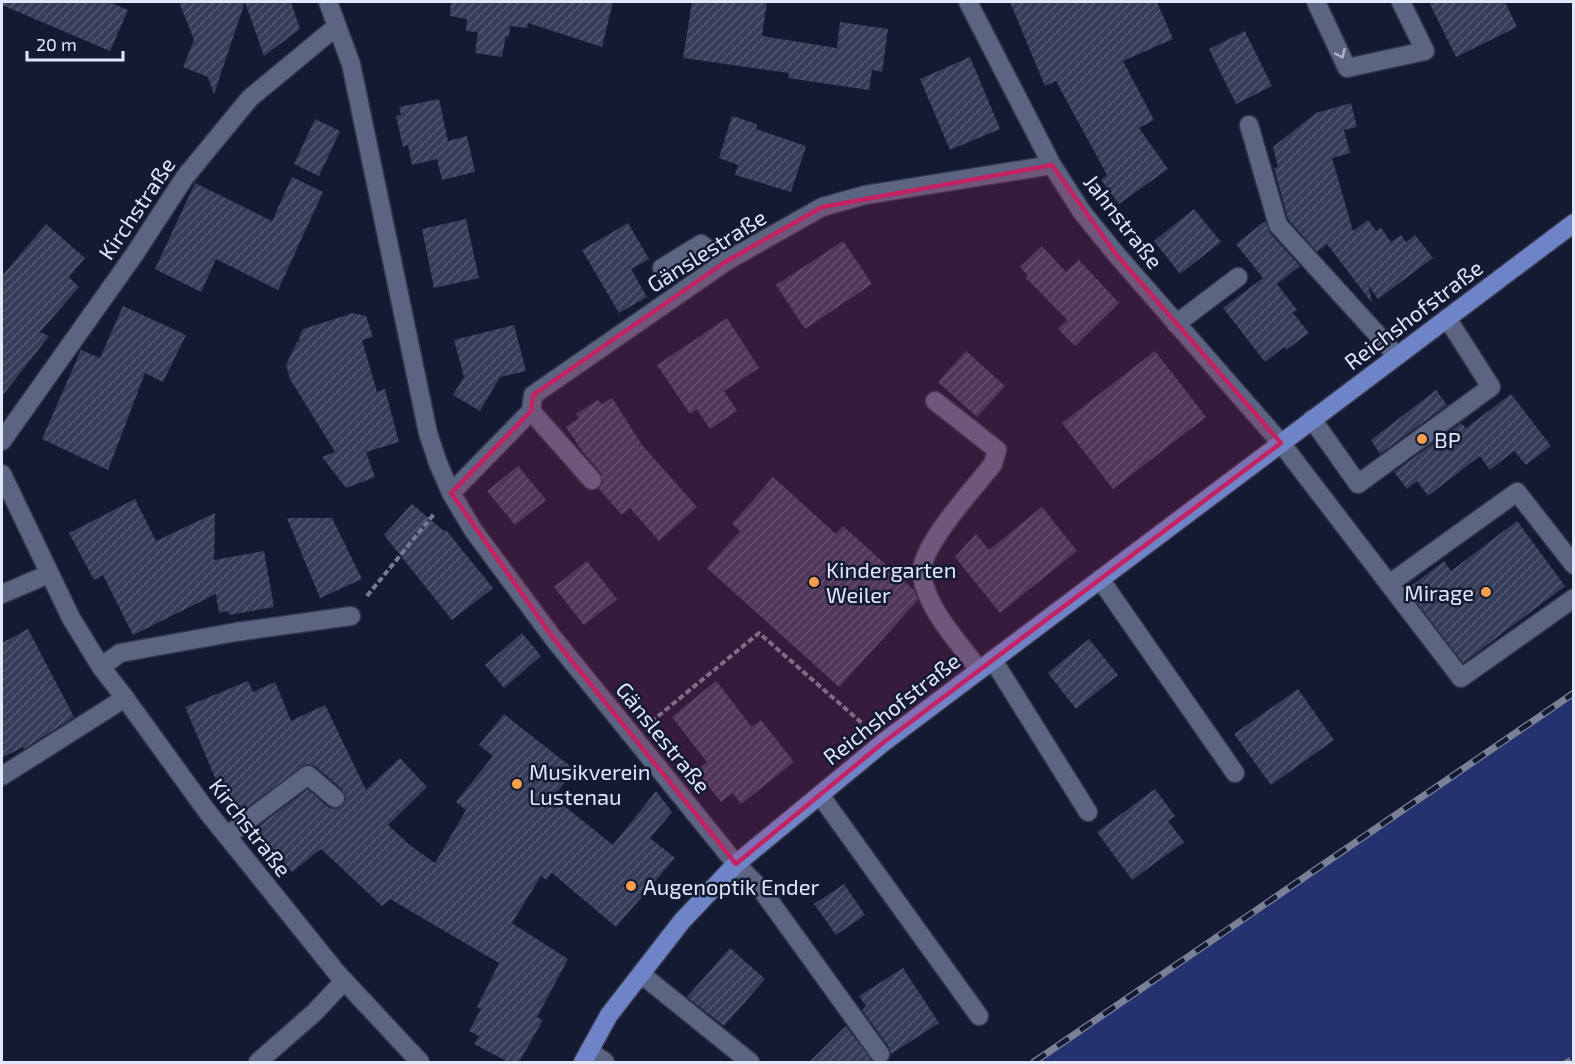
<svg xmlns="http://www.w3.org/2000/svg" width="1575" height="1064" font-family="'Exo 2',sans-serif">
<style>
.grass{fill:#24326f}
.building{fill:url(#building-hatch)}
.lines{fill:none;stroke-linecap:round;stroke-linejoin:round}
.service-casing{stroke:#33364a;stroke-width:21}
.minor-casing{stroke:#33364a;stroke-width:21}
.primary-casing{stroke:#33364a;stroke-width:21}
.path{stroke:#757c91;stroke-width:4;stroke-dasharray:6 3;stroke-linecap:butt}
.service{stroke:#5b6582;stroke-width:18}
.minor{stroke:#5b6582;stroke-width:18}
.primary{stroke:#6f84c7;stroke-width:18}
.rail-casing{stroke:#7a8196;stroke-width:7}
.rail{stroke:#131a32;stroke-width:4.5;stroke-dasharray:14;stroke-linecap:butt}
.oneway{stroke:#abb3c9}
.marked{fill:#c42263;fill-opacity:0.2;stroke:#c42263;stroke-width:4.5;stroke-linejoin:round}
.poi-dot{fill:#f99f4d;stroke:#131a32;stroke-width:2}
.labels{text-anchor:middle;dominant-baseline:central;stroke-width:5;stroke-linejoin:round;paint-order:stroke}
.street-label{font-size:22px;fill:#e1e7f9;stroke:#131a32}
.poi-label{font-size:22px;fill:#e1e7f9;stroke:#131a32;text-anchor:start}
</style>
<defs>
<pattern id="building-hatch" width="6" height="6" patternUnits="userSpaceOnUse" patternTransform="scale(1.5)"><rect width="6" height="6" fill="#353d58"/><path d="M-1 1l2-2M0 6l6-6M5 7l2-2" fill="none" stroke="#525971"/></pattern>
</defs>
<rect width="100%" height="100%" fill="#131a32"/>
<path class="grass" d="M1573,693V1062H1034L1544,712Z"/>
<path class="building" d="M2,2H109L128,10L110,51L2,5Z
M179,2H291L300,29L264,56L245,2L214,94L208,77L183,67L194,40Z
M451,2H613L602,47L528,23L527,28L510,26L509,37L506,36L502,57L475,53L478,32L466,31L467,19L450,16Z
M692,2H767L762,36L837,48L840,22L888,29L882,72L872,70L869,90L788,78L789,73L683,58Z
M1010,2H1157L1173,39L1123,61L1154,120L1139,128L1168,169L1119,204L1101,180L1107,175L1056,81L1045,86Z
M1429,2H1505L1517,27L1456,57Z
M1245,31L1272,86L1236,104L1209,49Z
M970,57L1000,129L950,150L920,79Z
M439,99L448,141L467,136L475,172L442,180L437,159L412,165L408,145L403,147L396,116L401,115L399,107Z
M1351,103L1357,127L1344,130L1350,153L1332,158L1353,231L1368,220L1376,231L1381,228L1391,242L1401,235L1406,242L1415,235L1433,258L1378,299L1368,285L1372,301L1371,302L1327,244L1317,252L1288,219L1274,168L1278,167L1273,147L1316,113Z
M732,116L757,124L756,129L806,146L791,192L735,175L738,165L719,158Z
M315,119L340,131L319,176L294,164Z
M292,177L323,192L278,290L216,259L201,292L155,269L195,183L272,221Z
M1194,209L1221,242L1180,274L1154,241Z
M466,219L479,278L434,288L422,229Z
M1265,221L1270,233L1300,266L1277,284L1297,310L1293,313L1309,333L1286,350L1284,347L1265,362L1223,308L1263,278L1236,244Z
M628,223L649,259L631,269L647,297L619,313L582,250Z
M46,224L85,258L69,277L79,287L40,332L49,336L2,396V276Z
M843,241L872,284L805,329L776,285Z
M1042,246L1066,272L1079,260L1119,303L1075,346L1058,329L1067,320L1026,278L1028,276L1020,267Z
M123,306L186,335L163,382L145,373L108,470L42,439L81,350L100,358Z
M353,313L366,316L373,337L362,340L377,392L385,389L399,442L366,452L375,477L346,488L322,457L335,452L290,379L286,365L297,342L300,341L299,338L303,329Z
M727,318L759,368L724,391L737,411L710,429L697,409L690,414L657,365Z
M514,325L526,371L500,377L480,411L453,395L464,377L454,340Z
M966,351L1005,386L977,417L938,382Z
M1155,351L1206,417L1113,489L1062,423Z
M1436,390L1447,405L1380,454L1371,440Z
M1511,394L1551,446L1526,465L1514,451L1490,470L1480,456L1428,496L1417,481L1407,489L1394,472L1461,423L1466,428Z
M612,398L642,445L697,507L659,541L630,508L622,515L599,489L603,483L601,473L582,451L566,427L579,418L576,414L598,400L602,404Z
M518,466L546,500L515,525L487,491Z
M773,477L836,534L843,526L914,590L918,600L839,687L707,568L740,531L732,524Z
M135,499L156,541L215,513L214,560L264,551L274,607L229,615L228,611L219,613L216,594L133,635L103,575L94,580L69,533Z
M412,504L444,531L446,530L493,588L452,620L384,535Z
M1042,507L1077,551L1000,613L955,557L976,534L989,550Z
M287,518H332L362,579L320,598Z
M1517,521L1565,586L1463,663L1414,599L1417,597L1410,587L1444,561L1451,571Z
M587,561L617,599L584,625L554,587Z
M28,629L74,717L24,749L23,747L2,758V643Z
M522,633L541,656L504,688L485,665Z
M1089,639L1118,675L1076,709L1048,673Z
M248,681L253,692L275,682L291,721L325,705L366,790L400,758L427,787L388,825L411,846L435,863L466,810L456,802L493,756L479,745L504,714L575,770L553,797L613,845L656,791L672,812L650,838L675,858L616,927L552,873L546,880L541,876L512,923L568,959L537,1017L543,1020L519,1062H508L474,1044L479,1036L469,1031L481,1009L477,1007L499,963L390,899L382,906L321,849L292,872L256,828L308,789L328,807L334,809L339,808L346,799L342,789L315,766L306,764L242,811L237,804L228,808L185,707Z
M716,681L752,727L761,720L794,762L741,804L733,793L721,802L696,771L707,762L672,717Z
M1298,689L1334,740L1271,785L1234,734Z
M1155,789L1175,816L1168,821L1184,842L1132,880L1097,832Z
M844,884L865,915L836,935L814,904Z
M730,948L765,979L724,1026L687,997Z
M903,968L939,1023L891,1054L889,1047L862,1010L866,1006L859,996Z
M846,1026L873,1062H809Z"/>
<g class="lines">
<g class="service-casing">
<path id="service" d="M1316,2L1347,68L1425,51L1401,2
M1249,125L1278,225L1397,356
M662,268L701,244L725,262
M1176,324L1238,277
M935,401L997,450L993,464C976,486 917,549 922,576C928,611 959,642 979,670
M531,411L592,480
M1312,419L1358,484L1491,387L1447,318
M1281,443L1461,678L1574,598
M1100,579L1235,773
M1389,584L1517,492L1574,565
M993,660L1088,812
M101,667L120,653L236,632L351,616
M2,776L125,698
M820,795L979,1016
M227,836L308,775L335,798
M736,864L761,889L880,1054
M641,974L750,1062
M589,1051L605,1062
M258,1062L315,1012L344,981"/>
</g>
<g class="minor-casing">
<path id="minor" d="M328,2L351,64L428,433L438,463L451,493L473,530L553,638L736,864
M968,2L1052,165L1082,212L1116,254L1281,443
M2,441L134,255L185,177L250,98L337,26
M2,474L71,618L101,667L125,698L206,810L337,973L420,1062
M451,493L531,411L533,395L725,262L822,207L865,195L1052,165
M2,594L49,574"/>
</g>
<g class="primary-casing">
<path id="primary" d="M583,1062L609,1015L682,921L736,864L884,742L1574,223"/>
</g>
<path class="path" d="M367,596L434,514
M651,722L759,633L863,724
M1565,1062L1574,1057"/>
<use href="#service" class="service"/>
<use href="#minor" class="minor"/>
<use href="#primary" class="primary"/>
<g class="rail-casing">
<path id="rail" d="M1034,1062L1574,693"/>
</g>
<use href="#rail" class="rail"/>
</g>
<defs><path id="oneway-chevron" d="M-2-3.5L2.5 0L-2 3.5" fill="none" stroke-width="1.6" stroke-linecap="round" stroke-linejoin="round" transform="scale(1.5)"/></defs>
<use class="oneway" href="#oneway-chevron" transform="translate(1341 54) rotate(65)"/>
<path class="marked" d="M1052,165L1116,254L1281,443L884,742L736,864L553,638L451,493L531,411L533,395L725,262L822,207Z"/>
<g class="poi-dot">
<circle cx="1422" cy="439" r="6"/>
<circle cx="814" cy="582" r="6"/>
<circle cx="1486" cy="592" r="6"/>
<circle cx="517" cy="784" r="6"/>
<circle cx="631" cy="886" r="6"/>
</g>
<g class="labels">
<g class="street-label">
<text transform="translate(136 208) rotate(-56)">Kirchstraße</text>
<text transform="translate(1124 221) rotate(52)">Jahnstraße</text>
<text transform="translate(706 250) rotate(-32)">Gänslestraße</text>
<text transform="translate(1413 314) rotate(-37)">Reichshofstraße</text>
<text transform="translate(891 708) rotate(-38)">Reichshofstraße</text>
<text transform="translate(664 737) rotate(51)">Gänslestraße</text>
<text transform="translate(251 827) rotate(52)">Kirchstraße</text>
</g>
<g class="poi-label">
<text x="1434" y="439">BP</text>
<text x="826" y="569">Kindergarten<tspan x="826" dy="25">Weiler</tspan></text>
<text x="1474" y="592" text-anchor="end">Mirage</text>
<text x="529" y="771">Musikverein<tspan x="529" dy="25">Lustenau</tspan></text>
<text x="643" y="886">Augenoptik Ender</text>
</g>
</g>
<rect width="1575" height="1064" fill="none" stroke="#e1e7f9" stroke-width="6"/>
<path d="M27 51v9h96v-9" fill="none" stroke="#e1e7f9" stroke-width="3"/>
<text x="36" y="51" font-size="18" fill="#e1e7f9" stroke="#131a32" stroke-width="4.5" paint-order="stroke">20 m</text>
</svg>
